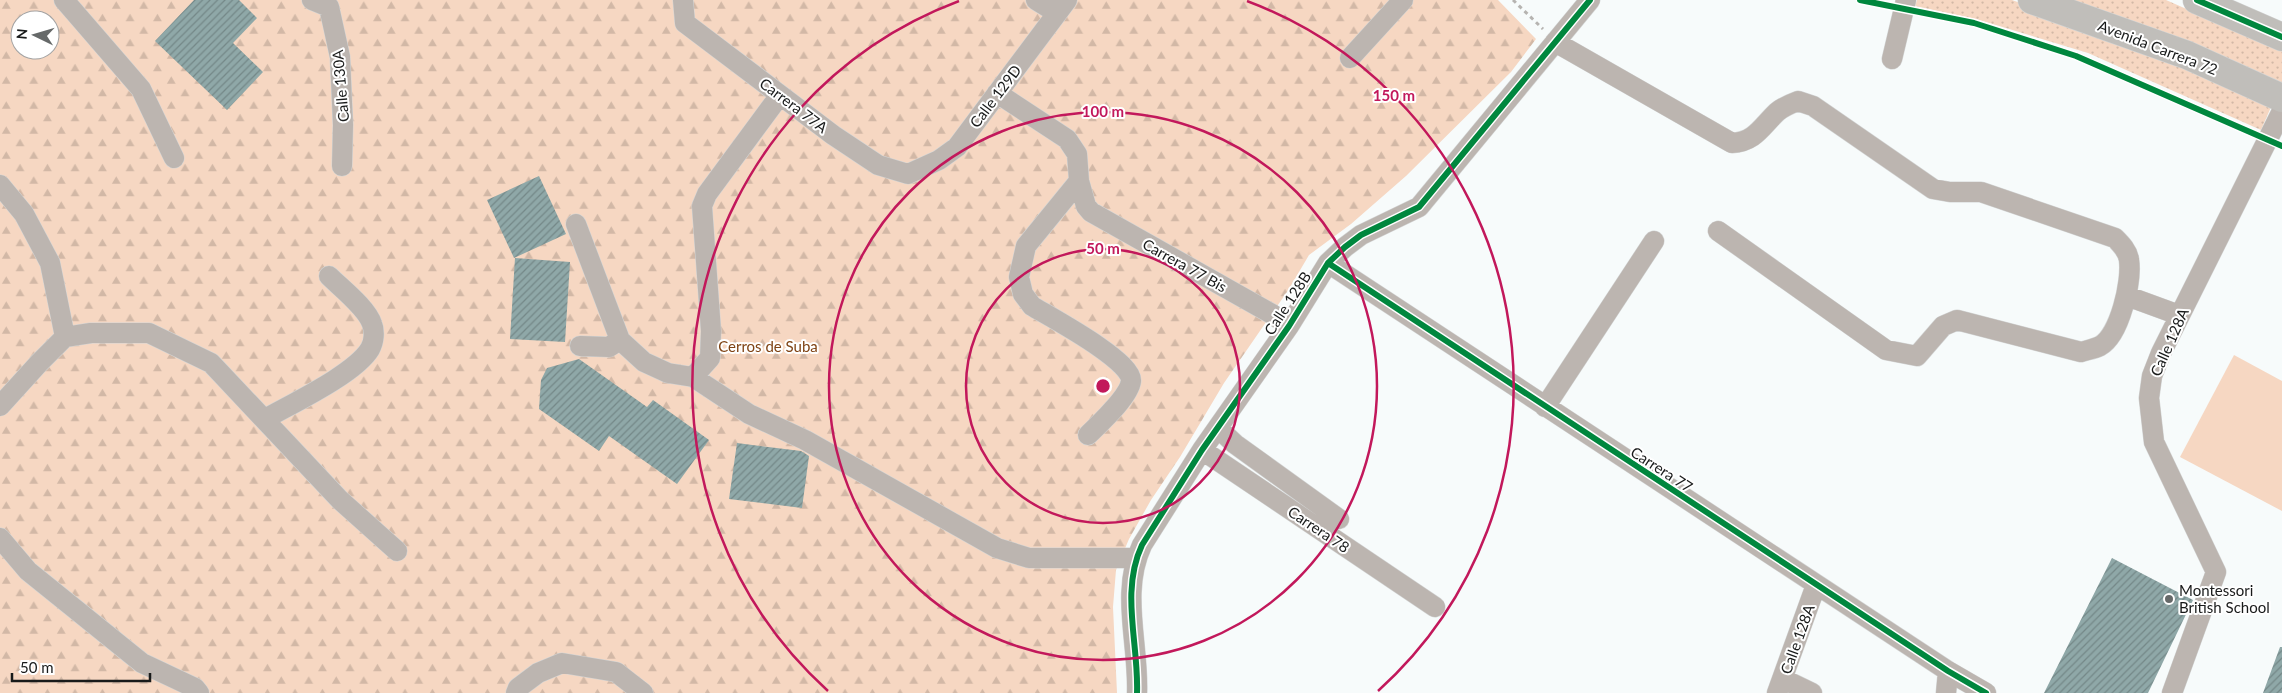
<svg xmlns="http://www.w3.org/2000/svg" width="2282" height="693" font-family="Lato,sans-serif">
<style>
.grass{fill:url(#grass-dots)}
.forest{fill:url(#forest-firs);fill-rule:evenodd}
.garden{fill:#f6d7c2}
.building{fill:url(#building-hatch)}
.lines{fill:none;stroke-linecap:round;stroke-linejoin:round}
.minor-casing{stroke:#d4d6d6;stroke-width:21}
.highway-casing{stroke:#d4d6d6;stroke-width:29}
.path{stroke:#b6b4b1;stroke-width:3;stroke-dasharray:4 4;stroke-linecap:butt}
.minor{stroke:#bcb5b0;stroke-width:20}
.highway{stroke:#c0beba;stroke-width:28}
.cycleway-casing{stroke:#fff;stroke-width:9}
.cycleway{stroke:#00873e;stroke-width:6}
.ring{fill:none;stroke:#c2185b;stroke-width:2.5}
.poi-dot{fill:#666969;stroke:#fff;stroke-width:2}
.labels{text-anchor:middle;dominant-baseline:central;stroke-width:4;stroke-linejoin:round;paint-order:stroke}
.street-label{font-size:15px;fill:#181a1a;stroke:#fff}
.park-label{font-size:15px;fill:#7f4314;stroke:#fff}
.poi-label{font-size:15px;fill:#181a1a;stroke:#fff;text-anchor:start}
.centre{fill:#c2185b;stroke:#fff;stroke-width:2.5}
.ring-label{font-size:15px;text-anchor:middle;font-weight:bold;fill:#c2185b;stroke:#fff;stroke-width:4;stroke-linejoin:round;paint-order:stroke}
</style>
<defs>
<pattern id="grass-dots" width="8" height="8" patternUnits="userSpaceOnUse" patternTransform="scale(1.25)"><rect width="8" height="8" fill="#f6d7c2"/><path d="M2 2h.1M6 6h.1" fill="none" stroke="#d2b8a6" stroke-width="1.8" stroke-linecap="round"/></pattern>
<pattern id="forest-firs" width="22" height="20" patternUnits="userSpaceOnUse" patternTransform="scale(1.25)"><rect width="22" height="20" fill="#f6d7c2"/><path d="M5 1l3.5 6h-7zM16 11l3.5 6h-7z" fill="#d2b8a6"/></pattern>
<pattern id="building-hatch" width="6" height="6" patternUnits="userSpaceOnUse" patternTransform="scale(1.25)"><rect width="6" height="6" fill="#8fa8a8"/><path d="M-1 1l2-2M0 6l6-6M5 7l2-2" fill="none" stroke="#748888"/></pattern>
</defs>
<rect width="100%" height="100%" fill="#f7fbfb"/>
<path class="grass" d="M1917,0H2012L2116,38L2271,107L2261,130L2088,53L1976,19L1915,6Z
M2070,0H2166L2282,51V89Z"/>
<path class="forest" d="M0,0H1498L1536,39L1511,72L1406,176L1351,224L1309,255L1289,289L1224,383L1180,457L1151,500L1129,539L1116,570L1113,607L1117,693H0ZM20,20H50V50H20Z"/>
<path class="garden" d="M2234,355L2282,381V511L2180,457Z"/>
<path class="building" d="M194,0H239L257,18L233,43L263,72L227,110L155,41Z
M539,176L566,234L514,258L487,200Z
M515,258L570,262L565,342L510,339Z
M579,359L647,407L653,400L709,440L677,484L609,436L599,451L539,409L541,380L547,368Z
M737,443L801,451L809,456L802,508L729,499Z
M2112,558L2193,600L2148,693H2044Z
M2280,647H2282V693H2263Z"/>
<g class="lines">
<g class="minor-casing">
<path id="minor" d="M64,0L141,89L174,158
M312,0L329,7L340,57L343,125L342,166
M683,0L685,23L833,135L878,165L908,174L939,160L957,147L1067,0
M1036,0L1057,13
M1555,42L1732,143C1755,142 1762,126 1777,112C1783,107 1790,104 1798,101L1813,106L1933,189L1950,192H1981L2115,238C2121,244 2128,251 2129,260C2132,281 2120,335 2100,346C2094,349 2087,350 2081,352L1957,320L1943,326L1917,356L1886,350L1718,231
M1350,58L1403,0
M1892,59L1906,0
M997,93L1067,139L1077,154L1079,181L1086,206L1091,212L1272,314L1289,326
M1079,181L1026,246L1019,277L1023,294L1032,306C1050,317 1133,361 1131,381C1129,397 1100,423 1088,435
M0,185L24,214L50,263L65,337
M576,224L620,340L644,362L668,373L693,377L710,358L711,331L702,206L707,194L780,95
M1328,263L1948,671L1986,693
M2127,296L2179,315
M580,346L609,347L620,340
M693,377L749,414L805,440L997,548L1029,558H1136
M0,406L39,363L65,337L91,333H149L211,363L340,500L397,551
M1545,407L1654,241
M265,419C291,404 355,374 370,349C374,342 375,331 372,324C367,308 341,288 329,276
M1218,428L1235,444L1339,519
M1202,450L1435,607
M0,538L28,571L142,663L195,688L199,693
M1783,679L1812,693
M516,693L518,688L538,673L562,663L616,672L643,693
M1137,693C1139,644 1120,592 1142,545L1202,450L1289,326L1328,263L1345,247L1361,235L1419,207L1590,0
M1777,693L1816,585
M1946,693L1948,671
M2172,693L2216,572L2154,442L2149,398L2152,376L2161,353L2282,111"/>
</g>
<g class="highway-casing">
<path id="highway" d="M2032,0L2187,55L2282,98
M2197,0L2282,37"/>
</g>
<path class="path" d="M1513,0L1543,29"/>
<use href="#minor" class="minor"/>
<use href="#highway" class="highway"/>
<g class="cycleway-casing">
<path id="cycleway" d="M1860,0L1974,23L2076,56L2282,146
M2197,0L2282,37
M1328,263L1948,671L1986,693
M1137,693C1139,644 1120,592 1142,545L1202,450L1289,326L1328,263L1345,247L1361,235L1419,207L1590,0"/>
</g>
<use href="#cycleway" class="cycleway"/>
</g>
<g class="ring">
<circle cx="1103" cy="386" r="137"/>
<circle cx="1103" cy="386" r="274"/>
<path d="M828 691A411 411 0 0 1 959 1M1247 1A411 411 0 0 1 1378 691"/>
</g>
<circle class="poi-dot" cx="2169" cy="599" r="5"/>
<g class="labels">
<g class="street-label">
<text transform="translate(2158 47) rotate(21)">Avenida Carrera 72</text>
<text transform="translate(340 86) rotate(-95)">Calle 130A</text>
<text transform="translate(995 96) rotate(-53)">Calle 129D</text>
<text transform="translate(794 105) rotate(37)">Carrera 77A</text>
<text transform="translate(1185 265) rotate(29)">Carrera 77 Bis</text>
<text transform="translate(1287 303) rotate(-57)">Calle 128B</text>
<text transform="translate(2169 342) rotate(-66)">Calle 128A</text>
<text transform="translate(1662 469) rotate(33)">Carrera 77</text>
<text transform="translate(1319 529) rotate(34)">Carrera 78</text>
<text transform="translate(1797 639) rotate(-70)">Calle 128A</text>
</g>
<g class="park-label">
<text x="768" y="346">Cerros de Suba</text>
</g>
<g class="poi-label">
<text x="2179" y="590">Montessori<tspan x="2179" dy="17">British School</tspan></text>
</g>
</g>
<circle cx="1103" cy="386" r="8" class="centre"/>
<g class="ring-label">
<text x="1394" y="101">150 m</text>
<text x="1103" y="117">100 m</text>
<text x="1103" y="254">50 m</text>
</g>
<g transform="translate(35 35) rotate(275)"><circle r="24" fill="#ffffff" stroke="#a3a3a3"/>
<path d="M0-4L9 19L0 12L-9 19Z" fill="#666969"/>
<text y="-8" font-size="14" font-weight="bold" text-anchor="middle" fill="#181a1a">N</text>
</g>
<path d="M12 673v8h138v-8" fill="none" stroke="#181a1a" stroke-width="2.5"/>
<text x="20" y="673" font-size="15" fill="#181a1a" stroke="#ffffff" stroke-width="4" paint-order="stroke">50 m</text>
</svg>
